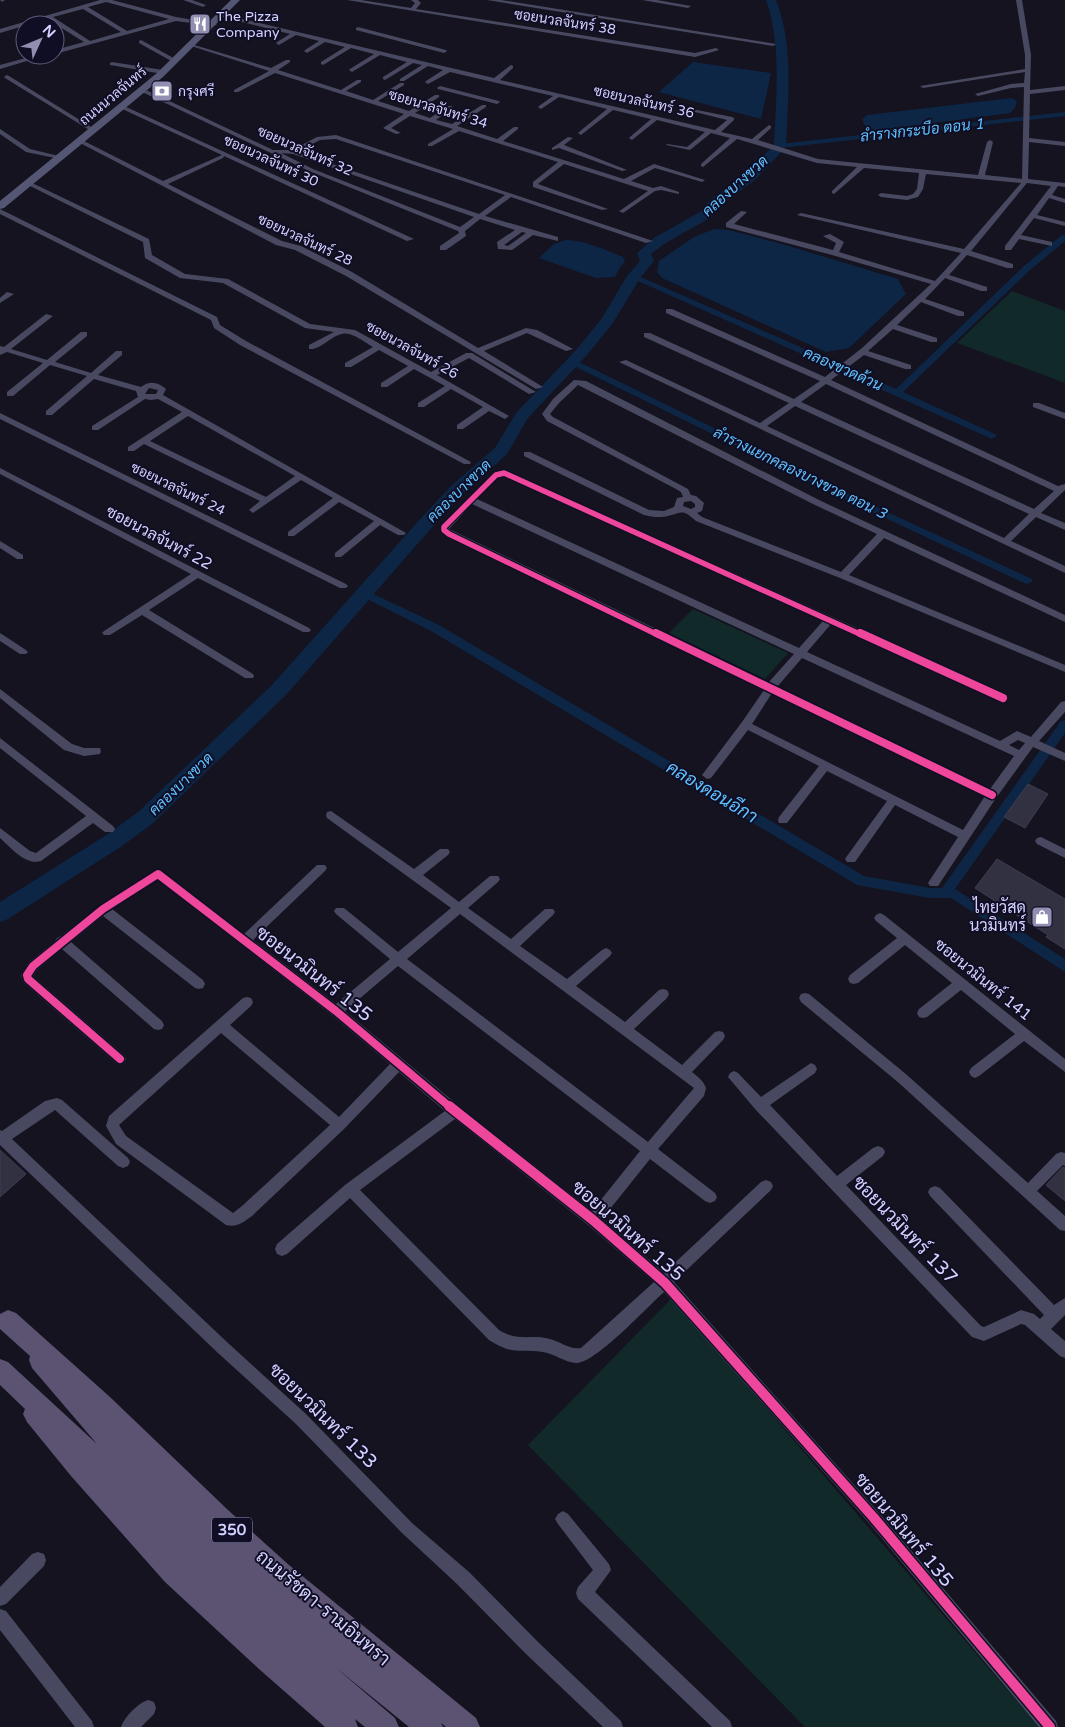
<svg xmlns="http://www.w3.org/2000/svg" width="1065" height="1727" font-family="'Varela Round',Sarabun,sans-serif">
<style>
.green{fill:#112a29}
.water{fill:#0d2646}
.lines{fill:none;stroke-linecap:round;stroke-linejoin:round}
.canal{fill:#0d2646;fill-rule:evenodd}
.river{fill:#0d2646;fill-rule:evenodd}
.building{fill:#323141;stroke:#3f3d53}
.street{fill:#484960;fill-rule:evenodd}
.secondary{fill:#555673;fill-rule:evenodd}
.primary{fill:#5b5371;fill-rule:evenodd}
.cycleway-far2-casing{stroke:#100e24;stroke-width:8}
.cycleway-far1-casing{stroke:#100e24;stroke-width:11}
.cycleway-casing{stroke:#100e24;stroke-width:13}
.cycleway-far2{stroke:#ed469a;stroke-width:5.5}
.cycleway-far1{stroke:#ed469a;stroke-width:8}
.cycleway{stroke:#ed469a;stroke-width:10}
.labels{text-anchor:middle;dominant-baseline:central;stroke-width:4;stroke-linejoin:round;paint-order:stroke}
.far-poi-label{font-size:14px;fill:#d3d1ff;stroke:#100e24;text-anchor:start}
.far-street-label{font-size:14px;fill:#d3d1ff;stroke:#100e24}
.far-water-label{font-size:15px;font-style:italic;fill:#5fc1ff;stroke:#100e24}
.shield{fill:#100e24;stroke:#9896bd;stroke-width:1}
.shield-label{font-size:15px;font-weight:bold;fill:#d3d1ff}
.street-label{font-size:16px;fill:#d3d1ff;stroke:#100e24}
.poi-label{font-size:16px;fill:#d3d1ff;stroke:#100e24;text-anchor:end}
.water-label{font-size:18px;font-style:italic;fill:#5fc1ff;stroke:#100e24}
.near-street-label{font-size:19px;fill:#d3d1ff;stroke:#100e24}
</style>
<rect width="100%" height="100%" fill="#14131f"/>
<path class="green" d="M1012,291L1065,311V383L957,343Z
M693,609L788,653L765,679L669,633Z
M672,1298L1039,1727H805L528,1445Z"/>
<path class="water" d="M693,62L771,73L761,119L659,92Z
M1012,98L1017,101L1015,108L1010,113L872,131L866,128L862,119L867,115Z
M714,229L729,230L782,244L898,279L906,294L849,348L826,352L662,278L657,272L659,261L694,237Z
M566,240C585,240 605,250 623,257L625,262L620,267L615,277L596,278L539,258L554,244Z"/>
<g class="lines">
<path class="canal" d="M1065,112V116L780,148L776,146L780,144Z
M1062,235H1065V241L1030,270L903,392L995,434L997,436L992,439L629,277L636,275L896,389L1024,266Z
M573,359L855,497L1032,579L1033,581L1028,584L1024,583L849,501L570,364V360Z
M365,590L439,625L864,876L930,888H942L1061,721L1065,720V733L955,889L1065,959V972L951,898H930L857,885L431,631L361,596L360,594Z"/>
<path class="river" d="M766,0H776C794,46 788,98 786,146L784,149L755,180L720,206L710,218L664,244L651,254L654,261L640,278L613,323L587,355L528,418L507,454L465,492L434,525L285,696L152,824L122,846L8,919L0,922V902L108,834L138,812L271,686L422,517L453,484L495,448L516,413L577,349L602,318L627,276L640,261L637,253L654,238L700,212L710,200L745,174L774,145C776,97 782,46 766,0Z"/>
</g>
<path class="building" d="M1028,784L1048,794L1025,828L1004,817Z
M997,859L1065,899V949L1046,937L1048,935L975,888Z
M0,1150L26,1174L0,1197Z
M1063,1167L1065,1168V1201L1046,1185Z"/>
<g class="lines">
<path class="street" d="M0,0H5L2,2Z
M100,0H112L176,17L217,24L214,26L176,21L55,54V50L84,42L47,19L0,33V29ZM106,2L169,19L127,31L88,7ZM83,9L121,32L90,41L53,17Z
M183,0H192L206,5L203,7Z
M347,0H361L411,8L415,3L411,0H418L421,3L416,9L695,53L716,48L719,50L695,57Z
M487,0H501L776,44L773,46Z
M642,0H657L691,6L688,8Z
M1016,0H1022L1031,55L1030,90L1065,86V90L1030,94L1029,138L1065,142V146L1029,142L1028,179L1065,183V187L1058,186L1052,195L1065,199V203L1049,198L1037,215L1065,222V226L1034,218L1021,235L1052,242V246L1019,239L1011,250H1005V246L1051,186L1027,183L971,251L1013,264V268H1007L967,255L949,275L987,287V291H981L945,278L925,299L964,312V316H958L921,302L897,325L937,338V342H931L893,329L868,351L911,365V369H905L864,355L831,380L1058,486L1065,484V490L1041,513L1065,523V530L1036,517L1011,541L1065,566V573L619,362L626,360L760,423L789,403L644,337V333H650L794,399L820,381L666,313V309H672L825,377L862,348L931,284L832,255L726,227V223L741,211L747,212L734,224L833,250L836,243L823,236L830,234L844,242L839,252L935,281L961,253L797,215L801,213L964,249L1021,183L926,174L923,189L918,197L907,200L881,197L878,195L881,193L907,196L913,194L917,189L919,173L864,168L834,194L832,193V191L857,167L817,163L737,139L703,167L701,166V164L730,138L711,133L690,150L666,145L667,144L687,147L705,132L657,120L632,140L629,138L630,137L651,119L613,110L581,135L578,133L579,132L607,109L559,97L541,109L538,107L539,106L553,96L450,72L428,84L425,82L426,81L443,70L428,66L404,81H400V79L422,65L413,63L385,80L383,79V77L407,62L380,55L352,72L349,70L350,69L374,54L351,48L323,65L321,64V62L345,47L325,42L307,53L304,51L305,50L319,41L296,35L279,45L276,43L277,42L290,34L218,16L221,14L494,78L511,65L513,66V68L500,80L715,130L727,120L687,110V108L732,117L734,118V120L721,132L752,139L769,125L771,126V128L758,140L818,159L978,175L987,142L990,140L993,142L985,175L1022,179L1024,87L1011,88L978,96L975,94L1011,84L1024,83L1025,72L923,88L920,86L1025,69V55ZM826,384L1054,491L1034,509L801,402ZM795,406L1029,514L1004,538L767,426Z
M358,27L446,50L447,51L444,53L356,30V28Z
M141,40L177,60L178,61L173,62L139,43V41Z
M191,44L271,68L286,60H290V62L278,70L341,90L357,80H361V82L346,91L373,100L400,83H404V85L378,101L409,111L435,95H439V97L415,113L430,118L448,106H452V108L436,120L452,124L482,105H486V107L457,126L497,139L514,127H518V129L503,141L624,179L654,164L705,180L702,182L655,168L631,181L653,188L661,186L679,192V194L661,190L655,191L623,213L619,211L621,210L648,191L564,164L538,184L608,209L602,210L533,187V182L558,162L459,131L432,146H428V144L453,129L410,116L391,128L401,133L396,134L383,128L404,114L275,73L238,92H234V90L269,71L191,46Z
M37,55H47L0,69V65Z
M112,62L163,70L166,72L163,74L110,65V63Z
M7,75L9,76L96,130L91,131L5,78L4,77Z
M440,86L499,101L500,102L497,104L438,89L437,88Z
M140,89H144L273,150H292L317,137L336,135L653,241L646,243L511,197L485,216L558,237V241L533,235L512,250L498,249L497,242L515,230L480,219L465,231L466,236L446,250H440V246L459,233L458,231L309,171L140,91ZM336,139L505,195L479,214L297,152L320,140ZM281,153L293,154L474,217L460,227L313,169ZM522,232L526,233L508,246L504,245Z
M120,106H124L414,239L407,241L224,156L223,158L168,184L282,241L301,246L352,272L478,348L526,328L537,330L573,349L566,351L527,333L484,351L543,387L536,389L346,276L295,250L276,245L78,142V140H82L163,181L222,155L120,108Z
M0,129L30,149L63,157L60,159L26,152L0,134Z
M568,137L573,138L564,145L627,170L622,171L559,148L552,150V148Z
M26,182H30L149,239L152,255L185,274L228,279L310,324L355,330L431,372L466,353H472L536,392L529,394L469,358L437,375L509,416L505,419L489,411L463,429H457V425L483,407L451,389L424,407H418V403L445,386L414,369L387,387H381V383L408,366L379,350L351,367H345V363L373,347C366,343 357,336 349,334C335,330 323,350 309,349V345L334,332L305,328L223,283L180,278L145,258L143,242L26,184Z
M0,209L217,317L220,325L246,341L471,462L470,464H464L240,345L214,328L211,320L0,214Z
M7,292L14,294L0,303V298Z
M46,314L53,316L11,349L47,360L81,332H87V336L55,362L91,373L116,351H122V355L98,375L141,387C149,380 159,382 166,389L163,395L406,533L404,535H398L380,525L341,557H335V553L374,521L339,502L294,536H288V532L333,498L301,480L253,513L249,510L260,501L144,444L134,451H128V447L182,412L158,399L151,400L145,399L98,430H92V426L138,397L136,391L94,379L52,415H46V411L87,376L50,365L13,396H7V392L43,363L7,352L0,355V346L4,347ZM149,388L158,390L156,394H145ZM188,416L295,476L266,497L150,441Z
M574,380L586,381L821,501L1065,615V622L884,538L849,575L1065,665V672L840,578L696,521C682,509 684,512 668,516C661,518 651,517 644,515L524,456V452H530L649,510L664,511L674,507L677,498L683,497L681,492L676,489L547,421L542,414L553,399ZM578,385L815,505L877,534L841,572L702,517L697,513L702,511L704,503L696,496L691,495L688,489L553,417L550,414L559,403ZM691,501L695,504V507L691,509L683,506L684,502Z
M1033,403H1039L1065,413V419L1033,407Z
M0,413L346,584L348,586L346,588H340L0,419Z
M0,468L309,628L311,630L309,632H303L198,578L149,610L253,674L254,676L253,678H245L142,615L110,635H104L102,633L104,631L191,574L0,474Z
M504,470L1007,695L1008,698L1007,701H999L831,624L807,652L1000,741L1017,731L1031,737L1061,702L1065,701V712L1039,741L1065,753V761L1033,747L996,798L938,886H930L928,883L958,837L895,805L855,862H847L845,859L847,856L887,801L827,771L787,823H779L778,820L779,817L819,766L748,730L711,778L707,779L702,775L742,722L764,690L446,536L441,532V525L493,473ZM503,476L823,621L799,648L477,499L499,477ZM472,504L794,654L768,683L449,529ZM802,658L1014,756L990,789L777,687ZM772,693L985,796L963,830L752,724ZM1018,740L1025,743L1019,750L1009,745Z
M0,541L23,555V559H17L0,548Z
M0,633L26,650L28,652L26,654H20L0,641Z
M0,689L72,744L84,748H100L101,751L100,754L84,756L64,750L0,698Z
M0,738L113,826L115,829L113,832H105L93,823L41,861C26,866 10,847 0,838V828L30,851L36,853L86,816L0,748Z
M331,811L414,869L440,849H448L450,852L448,855L423,875L459,902L490,876H498L500,879L498,882L468,908L511,939L545,909H553L555,912L553,915L520,946L567,979L602,950L606,948L610,950L612,953L610,956L576,986L625,1022L659,990L663,989L667,990L669,994L667,998L634,1029L682,1065L715,1032L719,1031L723,1032L725,1036L723,1040L692,1072C698,1077 703,1080 706,1088L704,1096L658,1149L715,1193L717,1197L715,1201L710,1203L705,1201L650,1159L602,1219L664,1273L761,1182L766,1180L771,1182L773,1186L771,1190L674,1282L879,1513L1056,1721L1058,1727H1039L869,1523L664,1292C648,1306 595,1364 576,1363C564,1362 555,1354 543,1352C518,1348 514,1356 489,1340L350,1198L287,1254L282,1256L277,1254L275,1249L277,1244L345,1185L445,1111L399,1072L344,1129L252,1216C244,1222 236,1228 226,1225L116,1144L106,1126L109,1116L243,998L247,997L251,998L253,1002L251,1006L230,1025L339,1117L390,1064L332,1015L158,880L112,909L203,980L205,984L203,988L199,989L195,988L103,916L71,942L162,1021L164,1025L162,1029L158,1030L154,1029L62,949L37,970L33,976L124,1055L126,1059L124,1063L120,1064L116,1063L24,983L21,975L29,962L55,941L57,938L61,936L99,906L154,871H162L244,934L317,865H325L327,868L325,871L253,940L336,1004L390,959L336,914L334,911L336,908H344L398,952L451,908L327,818L326,815L327,812ZM460,914L694,1088L648,1142L407,959ZM398,966L640,1151L592,1211L460,1107L345,1011ZM221,1033L330,1125L242,1206L233,1213L126,1136L119,1125ZM455,1119L588,1225L654,1282L581,1348C570,1350 561,1342 550,1339C531,1334 518,1342 499,1330L360,1190Z
M1041,837L1065,849V858L1037,844L1035,841L1037,838Z
M880,913L884,915L1065,1059V1072L1024,1041L979,1076L975,1078L971,1076L969,1072L971,1068L1015,1034L961,990L927,1017L923,1018L919,1017L917,1013L919,1009L952,983L905,945L858,983L854,984L850,983L848,979L850,975L897,938L876,921L874,918L876,915Z
M805,993L809,994L907,1075L1028,1183L1056,1154L1061,1152L1065,1153V1166L1063,1165L1037,1191L1065,1216V1231L1060,1230L899,1083L801,1002L799,998L801,994Z
M811,1063L815,1065L817,1069L815,1073L770,1105L837,1176L873,1148L878,1146L883,1148L885,1152L883,1156L846,1185L981,1326L984,1327L1021,1310L1034,1314L1040,1319L1044,1315L930,1196L928,1192L930,1188L935,1186L940,1188L1054,1305L1065,1298V1315L1051,1329L1065,1341V1358L1060,1356L1025,1325L1021,1324L984,1341L972,1337L755,1109L728,1077L730,1073L734,1071L738,1073L761,1097Z
M57,1098L62,1100L128,1158L130,1162L128,1166L123,1168L118,1166L55,1110L12,1139L228,1343L306,1414L412,1523L469,1572L537,1641L621,1721L623,1727H603L525,1653L457,1584L402,1533L296,1424L218,1353L0,1145V1130L2,1131L45,1101Z
M563,1511L568,1514L609,1564L611,1570L595,1592L730,1721L732,1727H712L578,1599L576,1593L578,1587L593,1570L558,1524L555,1519L558,1514Z
M38,1552L44,1554L46,1560L44,1566L6,1604L0,1606V1587L32,1554Z
M0,1609L6,1611L92,1721L94,1727H75L0,1630Z
M148,1700L154,1702L156,1708L154,1714L141,1727H121C125,1716 137,1704 148,1700Z"/>
<path class="secondary" d="M231,0H240L163,77L4,208L0,209V201L157,73Z"/>
<path class="primary" d="M8,1310L16,1313L110,1397L228,1510L289,1565L476,1718L480,1727H446L441,1723L443,1727H409L335,1667L395,1718L399,1727H365L355,1719L358,1727H325L259,1669L165,1582L71,1476L27,1422L23,1414L25,1409L0,1385V1359L8,1362L97,1444L32,1368L29,1360L30,1356L0,1329V1314Z"/>
<g class="cycleway-far2-casing">
<path id="cycleway-far2" d="M658,635L449,534L444,530V527L496,475L504,473L862,635"/>
</g>
<g class="cycleway-far1-casing">
<path id="cycleway-far1" d="M656,633L992,795
M860,633L1003,698
M120,1059L28,979L27,975L33,966L103,909L158,874L336,1011L450,1107"/>
</g>
<g class="cycleway-casing">
<path id="cycleway" d="M449,1106L593,1220L665,1283L874,1518L1050,1727"/>
</g>
<use href="#cycleway-far2" class="cycleway-far2"/>
<use href="#cycleway-far1" class="cycleway-far1"/>
<use href="#cycleway" class="cycleway"/>
</g>
<defs>
<g id="restaurant-square" transform="scale(1.125)"><rect x="-9" y="-9" width="18" height="18" rx="4" fill="#908eb1" stroke="#100e24"/><path d="M-5-6h1v4h1v-4h1v4h1v-4h1v5L-1.5 .5V6h-2V.5L-5-1ZM5-6V6H3V1.5H1.5Q1.5-4 5-6Z" fill="#fff"/></g>
<g id="bank-square" transform="scale(1.125)"><rect x="-9" y="-9" width="18" height="18" rx="4" fill="#908eb1" stroke="#100e24"/><path d="M-6-4H6V4H-6ZM0-2.3a2.3 2.3 0 1 0 0 4.6a2.3 2.3 0 1 0 0-4.6Z" fill="#fff"/></g>
<g id="shop-square" transform="scale(1.125)"><rect x="-9" y="-9" width="18" height="18" rx="4" fill="#908eb1" stroke="#100e24"/><path d="M-5-2.5h2.3a2.7 3.5 0 0 1 5.4 0H5L5.5 6h-11ZM-1.5-2.5h3a1.5 2.3 0 0 0-3 0Z" fill="#fff"/></g>
</defs>
<g fill-rule="evenodd">
<use href="#restaurant-square" x="200" y="24"/>
<use href="#bank-square" x="162" y="91"/>
<use href="#shop-square" x="1042" y="917"/>
</g>
<g class="labels">
<g class="far-poi-label">
<text x="216" y="16">The Pizza<tspan x="216" dy="16">Company</tspan></text>
<text x="178" y="91">กรุงศรี</text>
</g>
<g class="far-street-label">
<text transform="translate(565 22) rotate(9)">ซอยนวลจันทร์ 38</text>
<text transform="translate(113 96) rotate(-40)">ถนนนวลจันทร์</text>
<text transform="translate(644 102) rotate(13)">ซอยนวลจันทร์ 36</text>
<text transform="translate(438 109) rotate(17)">ซอยนวลจันทร์ 34</text>
<text transform="translate(305 151) rotate(24)">ซอยนวลจันทร์ 32</text>
<text transform="translate(271 161) rotate(25)">ซอยนวลจันทร์ 30</text>
<text transform="translate(305 240) rotate(25)">ซอยนวลจันทร์ 28</text>
<text transform="translate(412 350) rotate(29)">ซอยนวลจันทร์ 26</text>
<text transform="translate(178 489) rotate(26)">ซอยนวลจันทร์ 24</text>
</g>
<g class="far-water-label">
<text transform="translate(922 130) rotate(-6)">ลำรางกระบือ ตอน 1</text>
<text transform="translate(735 186) rotate(-42)">คลองบางขวด</text>
<text transform="translate(843 369) rotate(24)">คลองขวดด้วน</text>
<text transform="translate(800 473) rotate(26)">ลำรางแยกคลองบางขวด ตอน 3</text>
<text transform="translate(459 491) rotate(-44)">คลองบางขวด</text>
<text transform="translate(181 784) rotate(-44)">คลองบางขวด</text>
</g>
<rect class="shield" x="212" y="1517.5" width="40" height="25" rx="4"/>
<g class="shield-label">
<text x="232" y="1530">350</text>
</g>
<g class="street-label">
<text transform="translate(159 538) rotate(28)">ซอยนวลจันทร์ 22</text>
<text transform="translate(983 980) rotate(39)">ซอยนวมินทร์ 141</text>
</g>
<g class="poi-label">
<text x="1026" y="908">ไทยวัสดุ<tspan x="1026" dy="18">นวมินทร์</tspan></text>
</g>
<g class="water-label">
<text transform="translate(712 792) rotate(31)">คลองดอนอีกา</text>
</g>
<g class="near-street-label">
<text transform="translate(314 974) rotate(38)">ซอยนวมินทร์ 135</text>
<text transform="translate(905 1230) rotate(46)">ซอยนวมินทร์ 137</text>
<text transform="translate(628 1231) rotate(41)">ซอยนวมินทร์ 135</text>
<text transform="translate(323 1416) rotate(44)">ซอยนวมินทร์ 133</text>
<text transform="translate(904 1530) rotate(50)">ซอยนวมินทร์ 135</text>
<text transform="translate(323 1608) rotate(40)">ถนนรัชดา-รามอินทรา</text>
</g>
</g>
<g transform="translate(40 40) rotate(46)"><circle r="24" fill="#100e24" stroke="#5e5c7c"/>
<path d="M0-4L9 19L0 12L-9 19Z" fill="#908eb1"/>
<text y="-8" font-size="14" font-weight="bold" text-anchor="middle" fill="#d3d1ff">N</text>
</g>
</svg>
